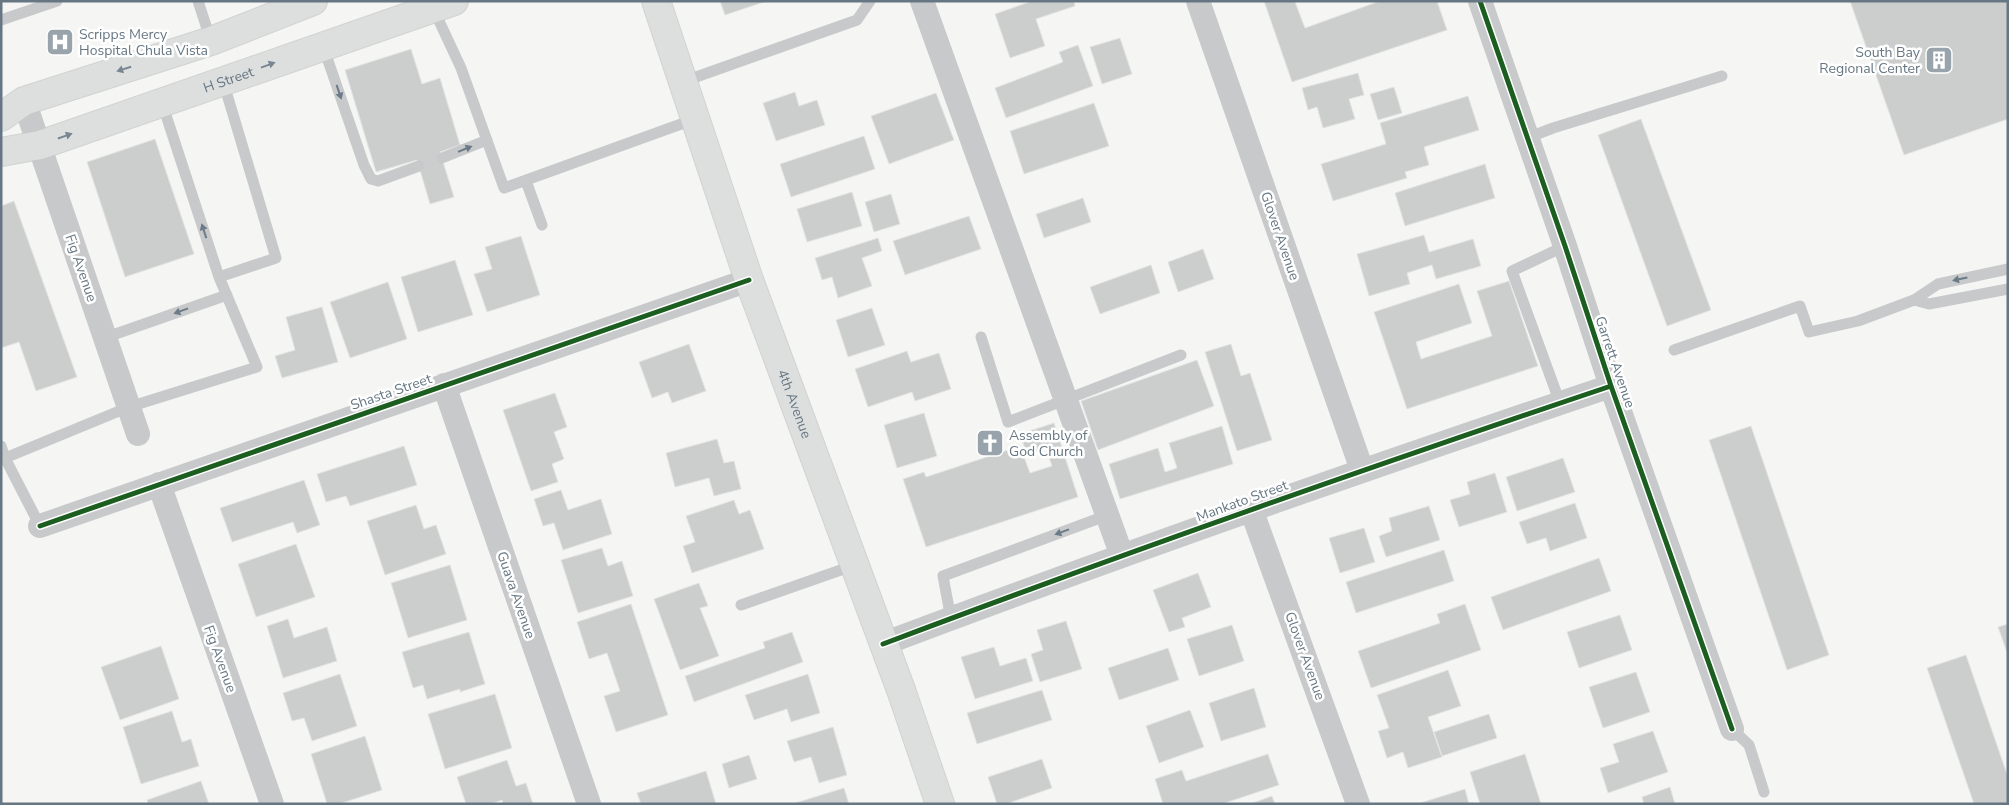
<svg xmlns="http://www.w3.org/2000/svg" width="2009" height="805" font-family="'Nunito Sans',sans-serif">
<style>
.building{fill:#cccece;stroke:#e4e4e4}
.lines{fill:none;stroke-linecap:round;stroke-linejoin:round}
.primary-casing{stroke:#d1d2d2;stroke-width:30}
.service{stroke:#c8c9ca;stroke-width:11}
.minor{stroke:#c8c9ca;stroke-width:24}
.primary{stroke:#dddede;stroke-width:28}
.cycleway-casing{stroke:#fff;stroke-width:8}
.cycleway{stroke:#1b5e20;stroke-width:5}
.oneway{fill:#788691}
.oneway2{fill:#6b7b87}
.labels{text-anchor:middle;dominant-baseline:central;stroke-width:5;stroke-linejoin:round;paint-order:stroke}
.poi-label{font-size:14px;fill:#667783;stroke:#fff;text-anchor:start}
.street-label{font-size:14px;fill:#667783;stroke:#fff}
</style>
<rect width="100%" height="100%" fill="#f5f5f4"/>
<path class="building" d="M720,1H767L725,15Z
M1032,1H1074L1075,6L1036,19L1045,46L1010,58L995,14Z
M1264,1H1298L1295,2L1305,28L1380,1H1437L1447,30L1292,82Z
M1850,1H2008V119L1904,155Z
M1120,38L1132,74L1102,84L1090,47Z
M1078,45L1093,86L1006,118L995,88L1063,62L1059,52Z
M411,49L422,84L440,78L460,145L440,152L454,197L430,204L417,160L376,172L345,70Z
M1358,73L1364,95L1349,99L1355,119L1323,128L1317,107L1308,110L1302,88Z
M1394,87L1402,113L1378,120L1370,94Z
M795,92L799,106L817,100L825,125L776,141L763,103Z
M936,93L954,140L889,164L871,116Z
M1468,96L1479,130L1424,147L1429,165L1405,172L1407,178L1333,201L1321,164L1386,144L1380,123Z
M1094,103L1109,146L1024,174L1010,131Z
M1641,119L1711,310L1667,326L1598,135Z
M864,136L875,169L791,197L780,164Z
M155,139L194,254L125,277L87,162Z
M1485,164L1495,198L1405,226L1395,193Z
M852,192L862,226L807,242L797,209Z
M891,194L900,224L874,232L865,202Z
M1083,198L1091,222L1044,238L1036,214Z
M14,201L77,377L36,391L19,342L1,348V206Z
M969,216L981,249L905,275L893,241Z
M1424,235L1429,252L1473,239L1481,266L1436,279L1432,265L1407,273L1410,284L1369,296L1357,254Z
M521,236L540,295L487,312L474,274L492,269L485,247Z
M878,238L882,251L862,258L872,286L838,298L832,277L822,280L815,258Z
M1203,249L1214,279L1178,292L1168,262Z
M455,260L473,315L418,332L401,277Z
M1151,265L1160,293L1100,314L1090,287Z
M1509,281L1538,366L1407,409L1374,312L1459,284L1472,323L1416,342L1421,359L1492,336L1477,291Z
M388,282L407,339L350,358L330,302Z
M322,307L338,362L282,378L275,356L295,350L286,317Z
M872,308L885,345L848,357L836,320Z
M689,344L706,391L672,403L668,392L652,398L639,362Z
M1231,344L1241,376L1250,373L1272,440L1237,451L1205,352Z
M907,351L911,362L939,353L951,389L915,401L912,392L868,407L855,369Z
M1197,360L1214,406L1098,450L1081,401Z
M555,393L567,427L554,432L564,459L552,464L558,482L531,491L503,410Z
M924,413L937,456L897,468L884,425Z
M1054,423L1078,497L926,547L903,479L924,472L926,477L1020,446L1030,473L1052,466L1046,449L1027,455L1020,434Z
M1222,426L1233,464L1120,499L1109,464L1158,448L1165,472L1177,468L1169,443Z
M1751,426L1829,655L1787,670L1709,440Z
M717,439L724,463L734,461L741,489L714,496L709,478L675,487L666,453Z
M404,446L417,485L350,506L346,496L326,502L317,474Z
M1563,458L1575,492L1517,511L1506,477Z
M1495,473L1507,512L1459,527L1450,500L1470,494L1467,482Z
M304,480L320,525L297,533L293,522L232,542L220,508Z
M561,490L568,510L601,499L612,534L563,550L554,523L543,526L534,499Z
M734,500L739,514L750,510L764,549L692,573L683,546L695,542L686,516Z
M1575,503L1587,538L1550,551L1546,538L1527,544L1519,522Z
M416,505L424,529L436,525L446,554L385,575L367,521Z
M1429,506L1440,540L1386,557L1379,536L1392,531L1389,518Z
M1364,528L1375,562L1340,573L1329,538Z
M296,544L315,597L256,617L238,564Z
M602,548L608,566L622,561L633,596L578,613L561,560Z
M1444,550L1454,581L1356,613L1346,582Z
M1599,558L1611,591L1503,630L1491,597Z
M450,565L467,620L408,638L391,583Z
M1198,573L1211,607L1182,618L1185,627L1169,632L1153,590Z
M699,583L708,606L700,608L719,656L680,670L654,599Z
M631,604L668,715L616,732L604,696L620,691L607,653L589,659L577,622Z
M1465,604L1481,650L1371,688L1358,651L1440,623L1437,614Z
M1620,615L1632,650L1579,668L1567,632Z
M288,619L294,638L327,627L337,661L283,678L267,626Z
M1066,621L1082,669L1040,682L1031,654L1043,650L1037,630Z
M2008,624V655L1998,627Z
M1232,625L1244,661L1199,676L1187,639Z
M469,632L485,684L460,692V689L427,699L423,685L413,688L402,652Z
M792,632L803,662L694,702L685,676L765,648L763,642Z
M161,646L179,699L120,720L101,667Z
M994,647L1000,666L1026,658L1033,681L975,699L961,657Z
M1168,648L1179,680L1119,700L1108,668Z
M1966,655L2008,777V804H1974L1927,668Z
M1448,670L1461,706L1428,717L1442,757L1408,768L1403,752L1387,758L1378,731L1389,728L1377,695Z
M1636,672L1650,712L1603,728L1589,687Z
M340,674L357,726L312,741L304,718L292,721L283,693Z
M808,674L820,713L791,722L787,709L754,720L745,695Z
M1254,688L1266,727L1221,741L1209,703Z
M1042,690L1052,720L977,744L967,713Z
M495,694L512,748L445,769L428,714Z
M1190,710L1204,747L1159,763L1146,726Z
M172,711L182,742L191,739L199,766L141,784L123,727Z
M1489,714L1497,738L1442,756L1434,732Z
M833,727L847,775L819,783L811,757L794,762L787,741Z
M1653,731L1668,772L1608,793L1600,768L1619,762L1613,744Z
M365,736L382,790L339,804H327L311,754Z
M1268,754L1279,785L1222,804H1163L1155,779L1182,770L1186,781Z
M1525,754L1541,804H1480L1470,772Z
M749,755L757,779L729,788L722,764Z
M1042,759L1052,788L1006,804H997L988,777Z
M507,760L516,786L526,783L533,804H503L502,800L491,804H466L457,777Z
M706,771L716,804H641L637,793Z
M201,781L209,804H148L147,800Z
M1670,787L1675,804H1644L1642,797Z
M844,788L849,804H792Z
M1465,789L1469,804H1417Z
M1272,796L1275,804H1250Z"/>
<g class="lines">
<g class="primary-casing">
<g id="primary">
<path id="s1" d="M656,1L749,280L901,690L940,804"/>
<path d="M1,117L24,101L211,41L313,1"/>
<path id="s2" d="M1,152L40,145L454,1"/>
</g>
</g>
<path class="service" d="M198,1L211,41
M433,8L461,68L504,188L695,119
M1,20L57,1
M323,46L364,165L371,179L378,181L419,166
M682,82L857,20L870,1
M162,103L219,277
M1527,138L1553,128L1722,76
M442,158L487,140
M526,181L542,225
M1914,300L1929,304L2008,289
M981,337L1008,422L1181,355
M104,338L227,295
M1674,350L1800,306L1809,332L1858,321L1914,300L1938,284L2008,269
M1560,403L1512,271L1565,246
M1,446L5,458L40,526
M5,458L129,407L257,367L219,277L276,258L223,81
M741,605L855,565
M951,619L943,576L1108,515
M1732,729L1749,745L1764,792"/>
<path class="minor" d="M922,1L1122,556
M1198,1L1362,470
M1480,1L1565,246L1611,386L1732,729
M24,101L138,434
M444,385L589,804
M159,484L272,804
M1251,509L1358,804
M40,526L749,280
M883,644C1124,553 1367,468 1611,386"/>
<use href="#primary" class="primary"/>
<g class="cycleway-casing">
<path id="cycleway" d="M1480,1L1565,246L1611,386L1732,729
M40,526L749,280
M883,644C1124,553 1367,468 1611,386"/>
</g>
<use href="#cycleway" class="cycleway"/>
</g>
<defs><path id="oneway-solid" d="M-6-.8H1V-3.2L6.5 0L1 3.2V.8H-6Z" transform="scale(1.25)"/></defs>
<g class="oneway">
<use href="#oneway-solid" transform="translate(268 65) rotate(-20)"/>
<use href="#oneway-solid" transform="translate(124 69) rotate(162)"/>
<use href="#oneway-solid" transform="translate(65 136) rotate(-19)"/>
</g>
<g class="oneway2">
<use href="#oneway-solid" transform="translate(339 92) rotate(71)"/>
<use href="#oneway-solid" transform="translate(465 149) rotate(-22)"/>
<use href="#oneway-solid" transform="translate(204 231) rotate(-108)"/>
<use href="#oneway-solid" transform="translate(1960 279) rotate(168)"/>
<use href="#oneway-solid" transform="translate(181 311) rotate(160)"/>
<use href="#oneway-solid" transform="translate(1062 532) rotate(160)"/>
</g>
<defs>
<g id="hospital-square" transform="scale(1.4375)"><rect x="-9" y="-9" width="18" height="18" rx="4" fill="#98a3ab" stroke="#fff"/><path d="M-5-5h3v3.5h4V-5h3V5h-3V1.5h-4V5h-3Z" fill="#fff"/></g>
<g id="building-square" transform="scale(1.4375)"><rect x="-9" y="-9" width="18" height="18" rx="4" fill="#98a3ab" stroke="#fff"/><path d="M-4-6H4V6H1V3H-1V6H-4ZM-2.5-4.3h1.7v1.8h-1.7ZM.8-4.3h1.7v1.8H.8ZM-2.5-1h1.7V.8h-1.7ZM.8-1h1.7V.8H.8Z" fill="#fff"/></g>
<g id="church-square" transform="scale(1.4375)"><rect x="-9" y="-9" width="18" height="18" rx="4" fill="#98a3ab" stroke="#fff"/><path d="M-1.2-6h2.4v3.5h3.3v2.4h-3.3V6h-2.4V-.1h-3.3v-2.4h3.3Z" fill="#fff"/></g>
</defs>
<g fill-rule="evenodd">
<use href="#hospital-square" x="60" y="42"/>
<use href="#building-square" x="1939" y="60"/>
<use href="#church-square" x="990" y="443"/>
</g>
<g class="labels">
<g class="poi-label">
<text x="79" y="34">Scripps Mercy<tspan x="79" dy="16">Hospital Chula Vista</tspan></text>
<text x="1920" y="52" text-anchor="end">South Bay<tspan x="1920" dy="16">Regional Center</tspan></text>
<text x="1009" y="435">Assembly of<tspan x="1009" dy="16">God Church</tspan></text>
</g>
<g class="street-label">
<text stroke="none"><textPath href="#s2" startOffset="239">H Street</textPath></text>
<text transform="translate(1280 236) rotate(71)">Glover Avenue</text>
<text transform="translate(81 268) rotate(71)">Fig Avenue</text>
<text transform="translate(1615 362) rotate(71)">Garrett Avenue</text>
<text transform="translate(391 392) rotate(-19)">Shasta Street</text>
<text stroke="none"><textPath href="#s1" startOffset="426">4th Avenue</textPath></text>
<text transform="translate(1242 501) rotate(-20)">Mankato Street</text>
<text transform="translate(516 595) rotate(71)">Guava Avenue</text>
<text transform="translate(1305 656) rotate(70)">Glover Avenue</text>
<text transform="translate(220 659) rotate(70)">Fig Avenue</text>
</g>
</g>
<rect width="2009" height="805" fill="none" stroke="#667783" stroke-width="5"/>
</svg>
